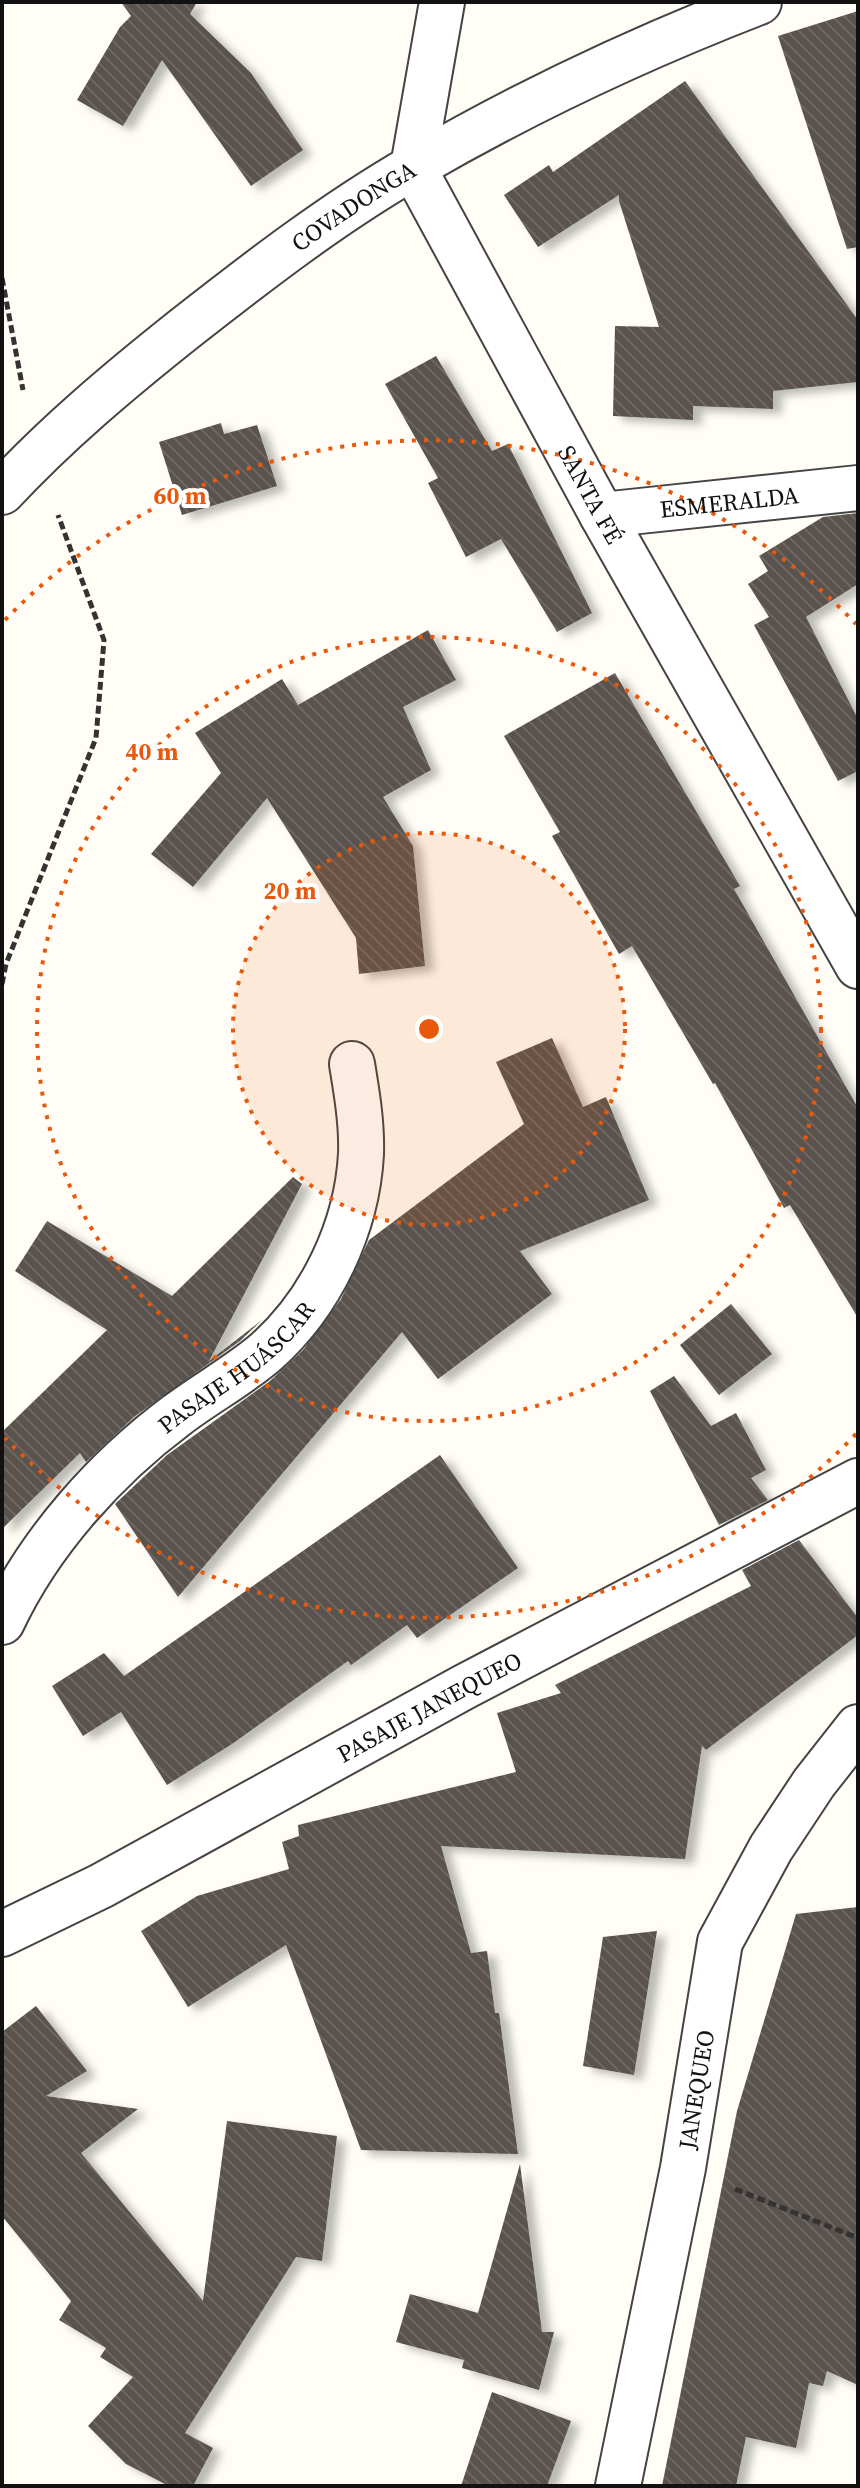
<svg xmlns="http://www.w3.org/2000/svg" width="860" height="2488" font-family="'Source Serif 4',serif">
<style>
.building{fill:url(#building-back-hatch);filter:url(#shadow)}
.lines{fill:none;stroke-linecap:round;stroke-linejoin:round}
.minor-casing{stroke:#444;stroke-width:48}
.path{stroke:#333;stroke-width:5;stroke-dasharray:8 4;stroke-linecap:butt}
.minor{stroke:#fff;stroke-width:44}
.ring{fill:none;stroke:#e8590c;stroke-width:4;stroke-dasharray:4 8}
.labels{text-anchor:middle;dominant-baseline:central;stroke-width:8;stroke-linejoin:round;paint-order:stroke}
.street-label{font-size:24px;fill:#111;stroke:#fff}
.centre{fill:#e8590c;stroke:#fff;stroke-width:4}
.ring-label{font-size:24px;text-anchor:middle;font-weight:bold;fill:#e8590c;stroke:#fff;stroke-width:8;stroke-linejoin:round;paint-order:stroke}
</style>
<defs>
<pattern id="building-back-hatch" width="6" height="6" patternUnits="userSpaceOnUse" patternTransform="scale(2)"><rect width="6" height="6" fill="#5a524d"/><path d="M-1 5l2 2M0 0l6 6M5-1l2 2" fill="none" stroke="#6d6662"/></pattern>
<filter id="shadow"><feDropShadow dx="9" dy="5" stdDeviation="4" flood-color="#0004"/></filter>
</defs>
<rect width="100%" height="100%" fill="#fffdf5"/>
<path class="building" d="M121,2H197L190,14L251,73L303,150L251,186L162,60L123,126L77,100L120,27L131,16Z
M858,11V247L847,249L778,36Z
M685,81L858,320V382L773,391V409L693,406V420L613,416L615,326L659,327L619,201V195L538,247L504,195L549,165L553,172Z
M436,356L492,451L508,444L592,613L557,632L501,539L466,557L428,483L438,478L385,384Z
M221,423L224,434L257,425L277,486L182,515L159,442Z
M858,513V584L806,617L858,719V771L838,781L754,625L769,617L748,584L768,571L759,556L823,517Z
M428,630L456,680L403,707L431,770L383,797L413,846L425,966L359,974L356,938L267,798L193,887L151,854L221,773L195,733L282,679L298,705Z
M615,673L740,886L734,889L858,1108V1318L790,1205L784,1208L715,1083L713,1084L632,946L619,954L552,836L560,832L504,736Z
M552,1038L583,1107L606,1097L649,1200L520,1251L552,1294L438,1379L402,1332L178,1597L115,1504L167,1455L270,1381L303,1350L341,1299L369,1240L524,1124L496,1062Z
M293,1177L302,1184L209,1361L262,1320L240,1341L135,1416L86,1462L80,1453L2,1529V1432L107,1330L15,1271L47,1221L172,1296Z
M731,1304L772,1354L719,1395L680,1345Z
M674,1376L711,1426L736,1413L766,1470L751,1478L768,1500L719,1525L650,1391Z
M440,1455L518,1568L417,1638L407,1625L351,1665L348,1661L232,1744L167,1785L121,1712L83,1736L52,1686L104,1653L124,1676Z
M799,1540L858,1618V1635L706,1750L702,1746L685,1859L441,1846L471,1953L487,1951L495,2013H499L518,2154L361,2150L286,1945L188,2007L141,1931L197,1896L289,1869L282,1842L299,1836L298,1825L516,1772L497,1713L561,1693L555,1685L751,1586L742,1570Z
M858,1907V2385L827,2371L823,2386L809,2383L796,2448L746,2437L736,2486H662L737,2111L796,1914Z
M657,1931L634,2075L583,2066L603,1937Z
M36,2006L87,2071L46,2096L138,2109L81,2153L203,2301L227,2121L337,2136L322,2261L296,2257L185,2433L213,2448L193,2486H169L126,2464L88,2426L133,2377L100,2357L106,2348L59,2320L71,2301L2,2216V2032Z
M520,2164L542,2332H554L539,2390L462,2368L464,2360L396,2342L410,2294L478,2313Z
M492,2392L571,2421L547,2486H461Z"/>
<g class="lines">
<g class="minor-casing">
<g id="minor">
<path id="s1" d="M442,2L413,167L602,515L858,966"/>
<path id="s2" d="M2,492C57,433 119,381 183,330C257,272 333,213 415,166C525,102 640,48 759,2"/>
<path id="s3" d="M602,515L858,488"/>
<path id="s4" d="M2,1622C40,1541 106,1468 177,1415C206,1393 238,1376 266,1352C321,1303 357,1228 361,1154C362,1124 357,1094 352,1064"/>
<path id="s5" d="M2,1934L101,1886L464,1687L858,1481"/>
<path id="s6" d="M618,2486L683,2168L720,1942L771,1848L814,1783L858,1727"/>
</g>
</g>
<path class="path" d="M2,278L23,390
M2,984L6,964L96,738L104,640L58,515
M735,2189L858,2238"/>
<use href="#minor" class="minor"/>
</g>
<circle cx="429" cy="1029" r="196" fill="#e8590c" fill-opacity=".12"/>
<g class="ring">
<circle cx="429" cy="1029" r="196"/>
<circle cx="429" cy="1029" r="392"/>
<path d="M856 1434A589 589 0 0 1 5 1438M5 620A589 589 0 0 1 856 624"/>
</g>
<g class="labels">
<g class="street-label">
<text stroke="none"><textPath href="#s2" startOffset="454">COVADONGA</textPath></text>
<text stroke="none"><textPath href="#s1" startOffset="540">SANTA FÉ</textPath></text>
<text stroke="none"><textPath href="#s3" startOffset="128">ESMERALDA</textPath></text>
<text stroke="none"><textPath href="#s4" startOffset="350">PASAJE HUÁSCAR</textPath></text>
<text stroke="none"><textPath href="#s5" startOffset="484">PASAJE JANEQUEO</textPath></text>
<text stroke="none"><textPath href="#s6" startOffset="404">JANEQUEO</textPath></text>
</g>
</g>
<circle cx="429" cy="1029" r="12" class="centre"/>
<g class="ring-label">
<text x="180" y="504">60 m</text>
<text x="152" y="760">40 m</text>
<text x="290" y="899">20 m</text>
</g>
<rect width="860" height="2488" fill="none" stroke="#111111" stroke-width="8"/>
</svg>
